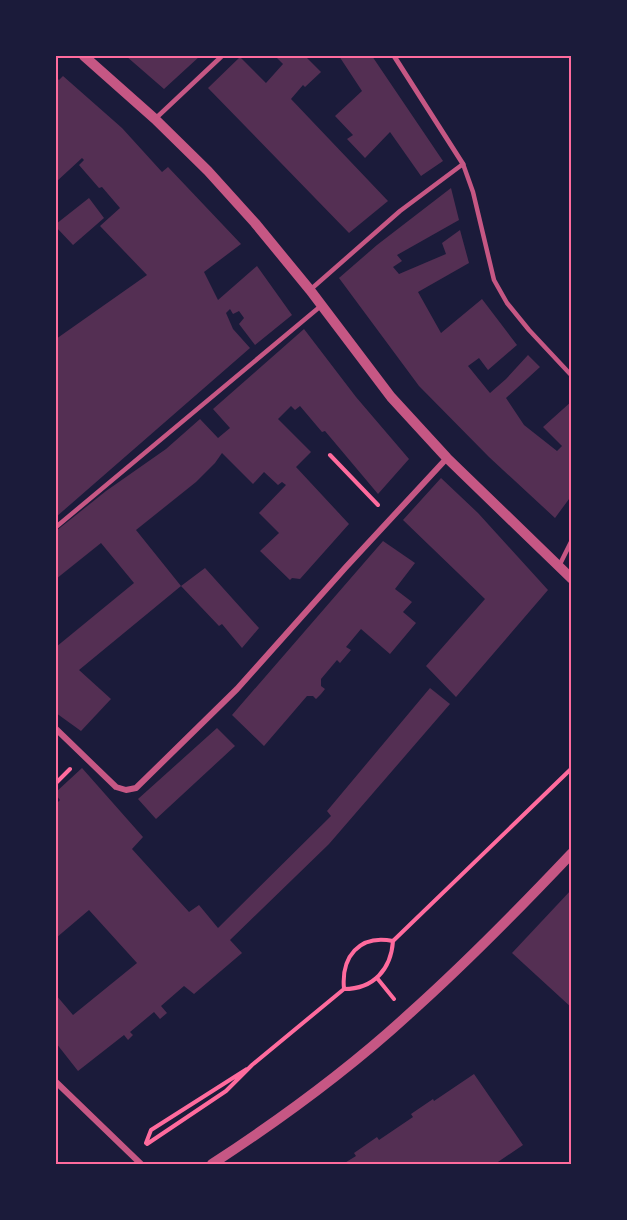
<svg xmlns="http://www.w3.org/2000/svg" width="627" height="1220" font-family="Commissioner,sans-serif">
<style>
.building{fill:#542f53}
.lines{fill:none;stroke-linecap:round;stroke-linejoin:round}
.path{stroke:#ff6b9d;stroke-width:4}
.service{stroke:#c65784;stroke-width:4.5}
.pedestrian{stroke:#c65784;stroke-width:5}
.minor{stroke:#c65784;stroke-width:6}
.tertiary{stroke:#c65784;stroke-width:10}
.neatline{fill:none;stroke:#ff6b9d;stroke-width:2}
</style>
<rect width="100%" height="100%" fill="#1b1b3a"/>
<path class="building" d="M126,56H200L164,89Z
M275,56H305L321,72L305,87L303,85L291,99L388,201L349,233L208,88L240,57L266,83L283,64Z
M339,56H372L443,161L421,176L390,132L365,158L347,139L353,135L335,116L362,91Z
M63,76L122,128L162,172L168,167L241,244L204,272L218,300L257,266L292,315L255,345L239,324L244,318L239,311L233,314L230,309L226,313L233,329L250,348L56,517V339L147,275L100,226L120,208L102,187L99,188L79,165L84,160L82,158L56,182V77L59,80Z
M451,188L459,220L397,255L402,261L393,267L399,274L446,254L442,243L460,230L469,263L418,292L441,333L482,299L517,345L488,370L479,358L468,366L490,393L506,379L528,355L540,367L506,398L524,425L557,451L562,446L543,427L572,401V495L555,518L489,457L419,386L339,278L377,245Z
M89,198L104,218L73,245L56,227V224Z
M304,329L356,397L409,459L378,494L325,431L322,432L300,406L295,410L291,406L278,419L311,452L296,467L349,524L300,579L292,578L290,580L260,551L279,533L259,513L286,485L282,482L278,485L264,472L253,484L222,453L215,463L196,482L136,530L181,586L79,670L111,699L81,731L56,713V647L134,583L101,543L56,579V531L106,491L166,449L200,419L218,438L230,428L213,409Z
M441,478L478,513L548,590L456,697L426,666L485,599L403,520Z
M383,541L415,563L395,589L412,602L403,612L416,623L390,654L361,629L346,647L351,650L340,663L337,660L321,679V686L325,689L321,694L316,699L313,696H307L264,746L232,715Z
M205,568L259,628L242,648L222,624L219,626L181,586Z
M430,688L450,704L329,844L230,940L242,953L194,994L184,986L161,1006L167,1013L160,1019L154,1012L130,1032L133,1035L128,1040L124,1035L78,1071L56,1043V995L73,1015L137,963L89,910L56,938V804L60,800L56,795V792L82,768L143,837L132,849L189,912L199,905L218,928L331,816L327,811Z
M217,728L235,746L156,819L138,799Z
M572,889V1008L512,953Z
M474,1074L523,1145L495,1164H343L356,1156L354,1153L377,1137L379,1140L413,1117L411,1114L433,1099L434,1101Z"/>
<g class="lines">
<path class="path" d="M330,455L378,505
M56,783L70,769
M393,941C359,934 341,957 344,989C374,989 391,969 393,941L572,768
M377,978L394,999
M146,1143L151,1130L247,1069
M147,1144L226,1091L252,1065L344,989"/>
<path class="service" d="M155,119L222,56
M310,290L400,211L463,164L473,192L494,280L507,303L529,330L572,376
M56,527L322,305
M560,564L572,540"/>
<path class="pedestrian" d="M394,56L463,164"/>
<path class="minor" d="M56,729L116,787L126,790L136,788L237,689L346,567L447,458
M56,1082L141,1164"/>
<path class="tertiary" d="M84,56L155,119L208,171L255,223L310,290L391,397L447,458L572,579
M212,1164C281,1119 348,1070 409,1014C466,963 519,909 572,853"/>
</g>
<rect width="627" height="1220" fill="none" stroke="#1b1b3a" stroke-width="114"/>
<rect x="57" y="57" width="513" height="1106" class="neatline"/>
</svg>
